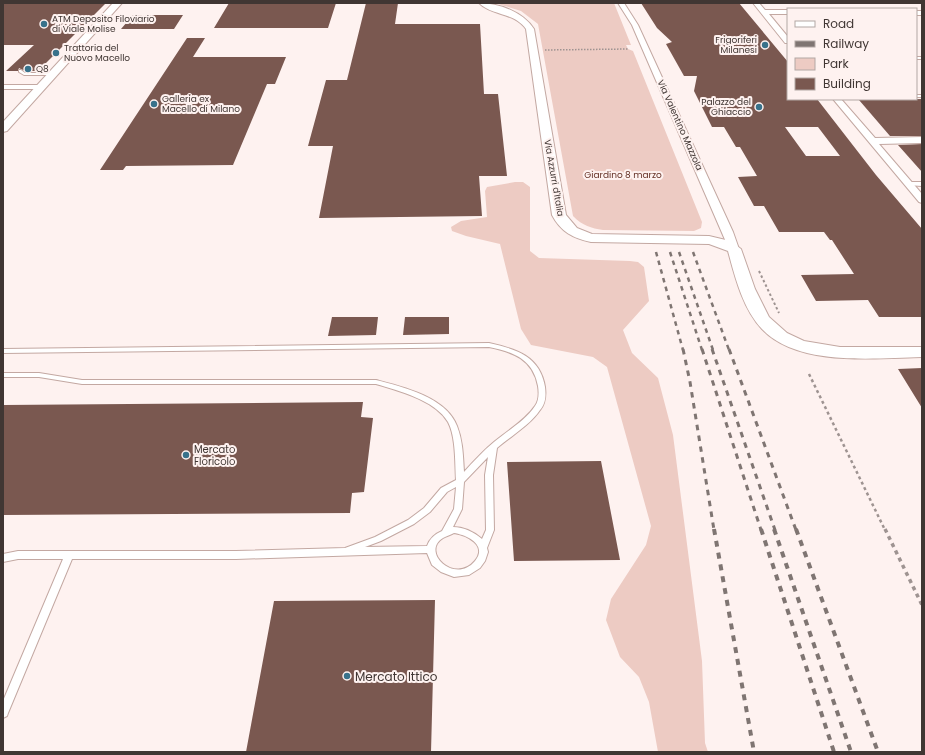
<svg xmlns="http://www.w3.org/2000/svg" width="925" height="755" font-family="Poppins,sans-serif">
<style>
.green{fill:#edcbc3}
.building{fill:#7a5850;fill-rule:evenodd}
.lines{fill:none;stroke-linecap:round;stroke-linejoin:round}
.service-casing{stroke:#c3a8a2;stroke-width:2}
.minor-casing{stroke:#c3a8a2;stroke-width:2}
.tertiary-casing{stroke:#c3a8a2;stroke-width:2}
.path-far3{stroke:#9e9391;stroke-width:1.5;stroke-dasharray:1.5 1.5;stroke-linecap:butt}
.path-far2{stroke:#9e9391;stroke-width:2;stroke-dasharray:2.5 2.5;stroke-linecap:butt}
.path-far1{stroke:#9e9391;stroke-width:2.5;stroke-dasharray:3 3;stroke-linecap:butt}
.path{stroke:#9e9391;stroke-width:3.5;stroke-dasharray:4 4;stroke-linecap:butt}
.service{fill:#fff;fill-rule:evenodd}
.minor{fill:#fff;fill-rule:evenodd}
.tertiary{fill:#fff;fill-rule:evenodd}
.rail-far2{stroke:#7f7572;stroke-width:2.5;stroke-dasharray:4.5 4.5;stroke-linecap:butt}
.rail-far1{stroke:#7f7572;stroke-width:3;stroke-dasharray:5.5 5.5;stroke-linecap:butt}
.rail{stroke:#7f7572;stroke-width:4;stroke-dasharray:6 6;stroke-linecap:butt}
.poi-dot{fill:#38728b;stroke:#fef2f0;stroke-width:1.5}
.labels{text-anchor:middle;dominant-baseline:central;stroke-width:4;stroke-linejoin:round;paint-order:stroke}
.far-poi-label{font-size:9px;fill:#403633;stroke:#fef2f0;text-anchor:start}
.far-street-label{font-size:9px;fill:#403633;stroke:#fef2f0}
.far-park-label{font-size:9px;fill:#653126;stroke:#fef2f0}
.poi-label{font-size:10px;fill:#403633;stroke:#fef2f0;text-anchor:start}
.near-poi-label{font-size:12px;fill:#403633;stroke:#fef2f0;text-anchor:start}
</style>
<rect width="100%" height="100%" fill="#fef2f0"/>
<path class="green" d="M495,3H614L631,45H626L628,49L633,51L702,222L701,228L694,231L603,230C591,228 583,226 573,216L538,24L521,11Z
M515,182H523L530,187V251L539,258L630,261L638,262L644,267L649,301L623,330L632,353L658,378L673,435L702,661L705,743L708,752H658L649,702L639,677L620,657L606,620L611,599L646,545L651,526L607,367L593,357L531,345L521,329L500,244L466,236L452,231L451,227L461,221L487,217L485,191L487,187Z"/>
<path class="building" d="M3,3H106L38,71H25L19,68L18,71H6L34,45H3Z
M229,3H336L328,28H214Z
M366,3H398L395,24H480L484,94H498L507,176H479L482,216L319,218L333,146H308L326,80H347Z
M641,3H739L788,62V99H817L876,175L922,229V317H879L868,300L816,301L801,275L854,274L832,240H830L824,232H779L764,206H754L738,177L757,176L740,147H736L724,127H712L694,91L697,76H684L666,44L672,42L657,28ZM785,127H818L840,156H806Z
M133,15H183L174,29H121Z
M187,38H205L193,57H286L275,84H267L233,165L126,166L123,170H100Z
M922,99V136H890L859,100Z
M922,144V172L898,145Z
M332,317H378L376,335L328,336Z
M405,317H449V334L403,335Z
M922,368V408L898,369Z
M363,402L361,417L373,418L364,492L352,493L350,513L3,515V405Z
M601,461L620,560L514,561L507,462Z
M435,600L431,752H246L274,601Z"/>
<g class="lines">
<g class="service-casing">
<path id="service" d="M916,57H922V59H916Z
M19,70H21L25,73H53L55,74L53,75H24L19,72Z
M916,95H922V97H916Z
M908,182H922V186L906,185L905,184Z
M489,343C516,349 540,356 545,387C546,395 546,403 540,410C530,425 511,436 497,448L493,475L494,530L487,548L488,552L485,561L480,568L469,575L454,577L441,572L432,565L427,553L236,559H72L8,713L7,716L3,718V701L63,559H18L3,562V554L18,551H236L345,548L375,537L408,520L424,508L441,488L456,480C455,463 456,437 448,422C435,400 399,391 376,384H82L39,377H3V373H39L82,380H376C403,387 446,397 457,426C463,441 463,457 464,472C473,462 483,451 494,442C507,431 525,421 535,406C539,401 539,392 538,386C533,359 513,352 489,347L3,353V349ZM488,457L485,475L486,530L482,539C474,532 464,527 453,527L462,509L464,482ZM456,487L454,509L442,531C435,534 430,538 427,546L365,547L381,541L414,524L430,512L447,492ZM454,533C467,535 488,545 475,561C455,585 420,552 443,538C446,536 451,535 454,533Z"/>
</g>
<g class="minor-casing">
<path id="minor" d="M618,3H624L638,25L733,232L739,249L738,251H730L729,249L632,25Z
M753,3H759L765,10H788V14H769L788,37V43H785Z
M916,11H922V15H916Z
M3,85H41L45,87L41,89H3Z
M833,99H841L875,138L922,137V143L879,144L922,194V203L919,202Z"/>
</g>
<g class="tertiary-casing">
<path id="tertiary" d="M113,3H122L7,131L3,132V122Z
M479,3C499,3 523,12 534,29L566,215L577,228L592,234L709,236L730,241L741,249L755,289L769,317L787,333L804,341L840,347H922V357C874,358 798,367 762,329C743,309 735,277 728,251L709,244L591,242C573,238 561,232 552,215L526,29C514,12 492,16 479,3Z"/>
</g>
<path class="path-far3" d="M545,50L628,49"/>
<path class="path-far2" d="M759,271L779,313"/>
<path class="path-far1" d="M809,374L885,530"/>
<path class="path" d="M885,529L922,605"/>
<use href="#service" class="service"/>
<use href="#minor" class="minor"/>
<use href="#tertiary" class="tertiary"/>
<path class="rail-far2" d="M656,252L683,350
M670,252L702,350
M679,252L713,350
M693,252L729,350"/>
<path class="rail-far1" d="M683,349L690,382L714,530
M702,349L761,530
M712,349L775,530
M729,349L796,530"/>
<path class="rail" d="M714,529L754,752
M761,529L834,752
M774,529L851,752
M796,529L878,752"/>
</g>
<g class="poi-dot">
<circle cx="44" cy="24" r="4"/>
<circle cx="765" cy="45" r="4"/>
<circle cx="56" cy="53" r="4"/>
<circle cx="28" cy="69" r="4"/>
<circle cx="154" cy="104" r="4"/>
<circle cx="759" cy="107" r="4"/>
<circle cx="186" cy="455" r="4"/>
<circle cx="347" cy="676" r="4"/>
</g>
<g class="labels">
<g class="far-poi-label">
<text x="52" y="19">ATM Deposito Filoviario<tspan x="52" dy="10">di Viale Molise</tspan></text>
<text x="757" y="40" text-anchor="end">Frigoriferi<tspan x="757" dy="10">Milanesi</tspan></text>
<text x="64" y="48">Trattoria del<tspan x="64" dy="10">Nuovo Macello</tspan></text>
<text x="36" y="69">Q8</text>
<text x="162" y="99">Galleria ex<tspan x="162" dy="10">Macello di Milano</tspan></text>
<text x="751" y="102" text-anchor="end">Palazzo del<tspan x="751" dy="10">Ghiaccio</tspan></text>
</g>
<g class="far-street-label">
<text transform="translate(680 125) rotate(66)">Via Valentino Mazzola</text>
<text transform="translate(554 178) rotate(80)">Via Azzurri d'Italia</text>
</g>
<g class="far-park-label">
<text x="623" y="175">Giardino 8 marzo</text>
</g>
<g class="poi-label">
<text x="194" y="449">Mercato<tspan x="194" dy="12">Floricolo</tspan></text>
</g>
<g class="near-poi-label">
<text x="355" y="676">Mercato Ittico</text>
</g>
</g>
<rect width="925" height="755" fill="none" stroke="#403633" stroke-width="8"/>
<rect x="787" y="8" width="130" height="92" fill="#fef2f0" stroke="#b2a7a4"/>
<rect x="795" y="21" width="20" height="6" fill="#ffffff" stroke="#b2a7a4"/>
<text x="823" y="28" font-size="12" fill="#403633">Road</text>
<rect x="795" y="41" width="20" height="6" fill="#7f7572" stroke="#b2a7a4"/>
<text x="823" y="48" font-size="12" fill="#403633">Railway</text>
<rect x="795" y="58" width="20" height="12" fill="#edcbc3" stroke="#b2a7a4"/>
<text x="823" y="68" font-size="12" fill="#403633">Park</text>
<rect x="795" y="78" width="20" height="12" fill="#7a5850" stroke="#b2a7a4"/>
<text x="823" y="88" font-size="12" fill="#403633">Building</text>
</svg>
